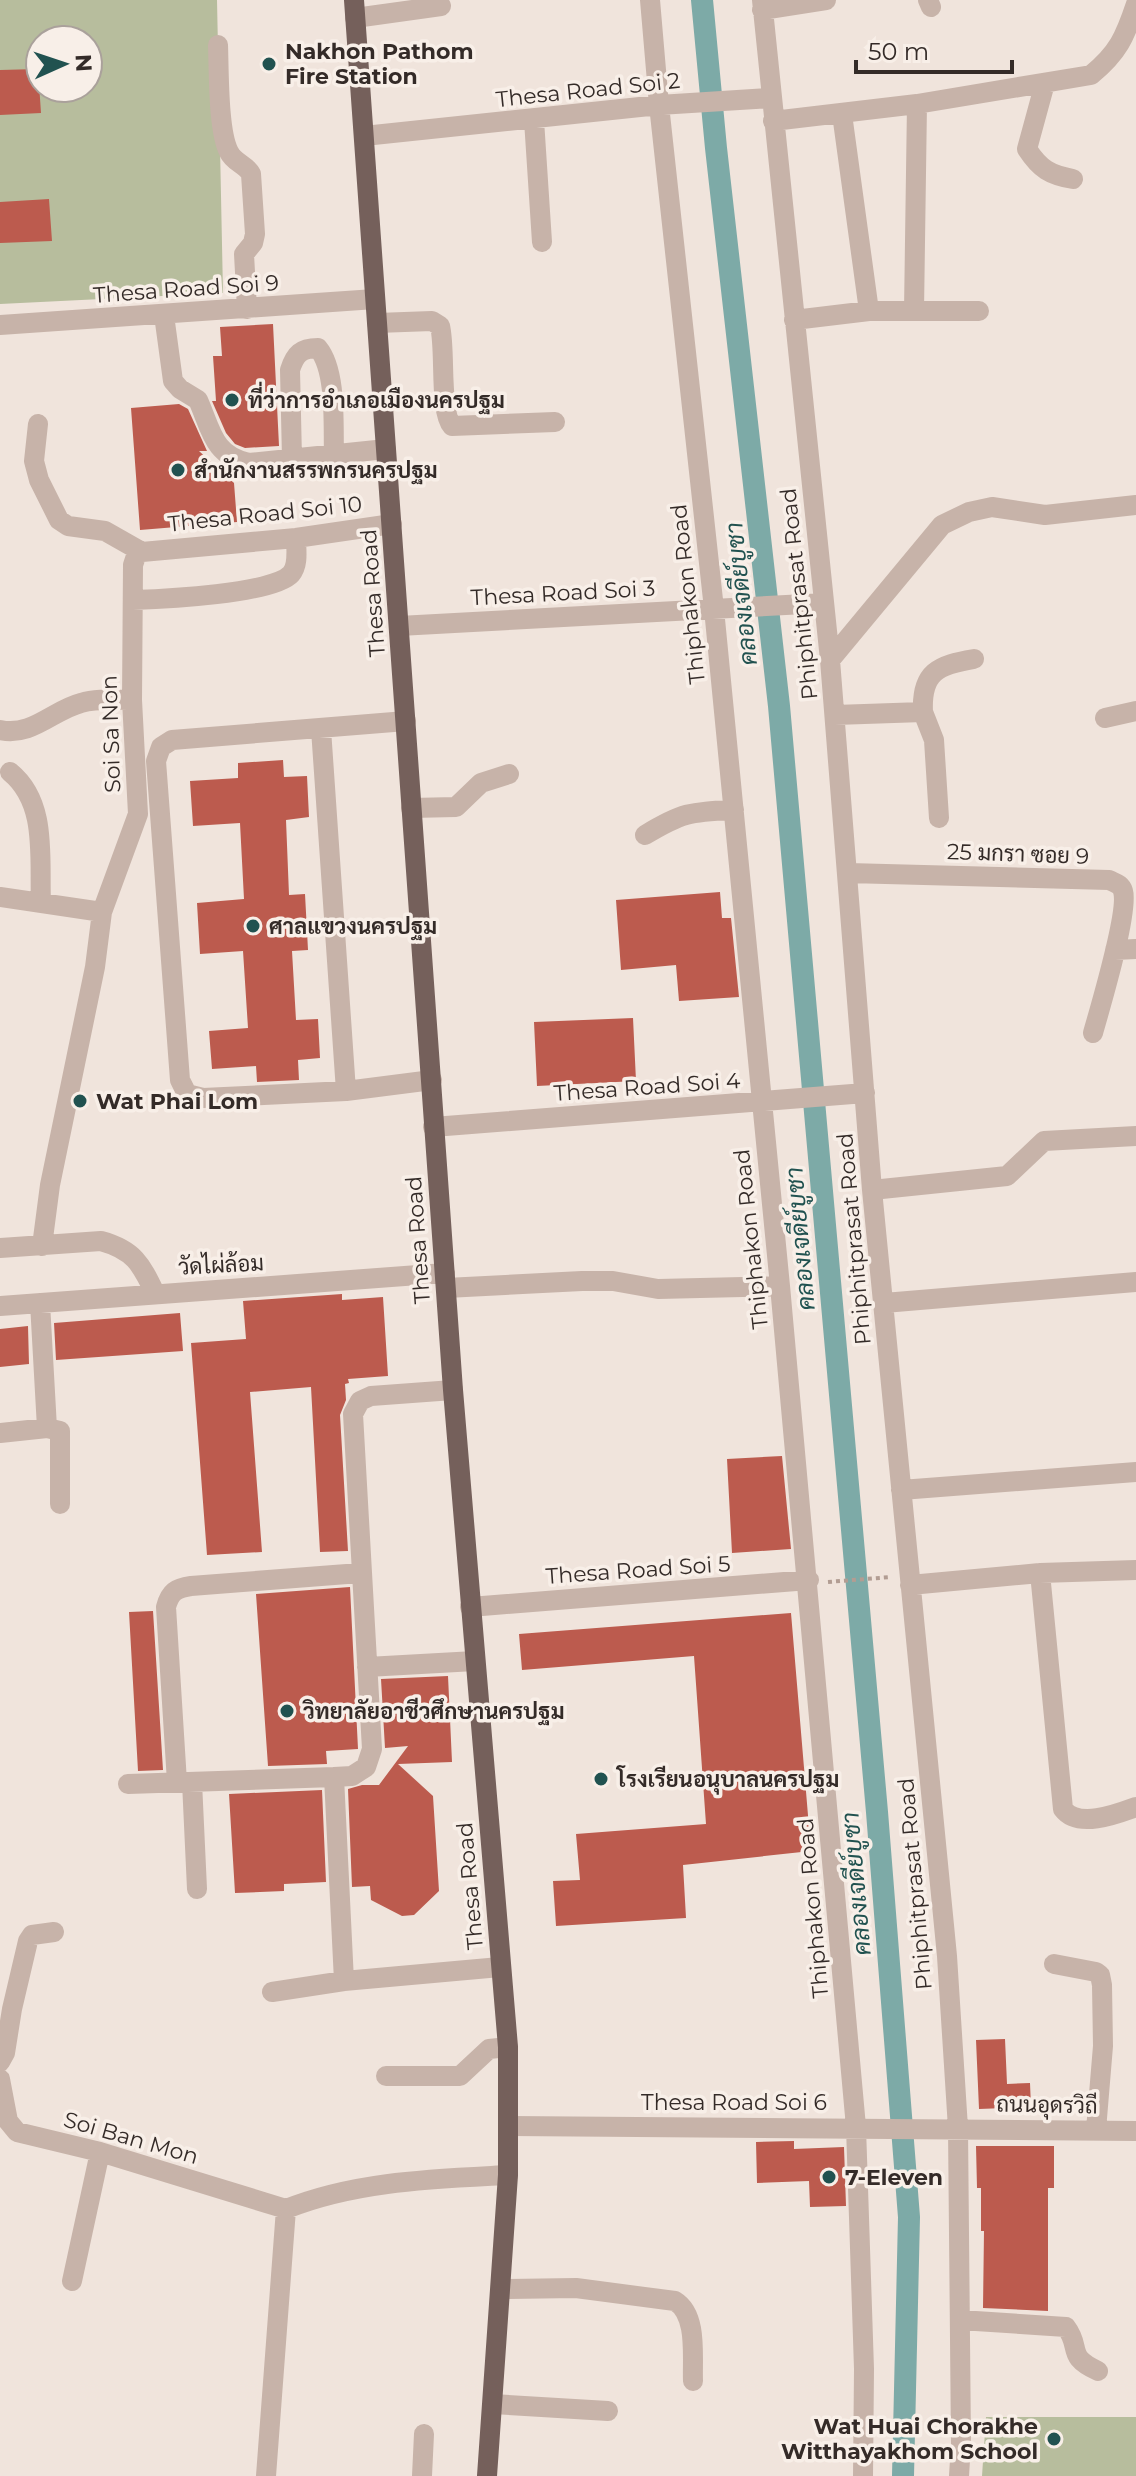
<svg xmlns="http://www.w3.org/2000/svg" width="1136" height="2476" font-family="Montserrat,Sarabun,sans-serif">
<style>
.green{fill:#b7bd9d;fill-rule:evenodd}
.lines{fill:none;stroke-linecap:round;stroke-linejoin:round}
.canal{stroke:#7daaa7;stroke-width:22}
.building{fill:#bc5b4e}
.path{stroke:#b29d93;stroke-width:4;stroke-dasharray:4 4;stroke-linecap:butt}
.minor{stroke:#c7b3a9;stroke-width:20}
.major{stroke:#75605b;stroke-width:20}
.poi-dot{fill:#215250;stroke:#f8efe8;stroke-width:3}
.labels{text-anchor:middle;dominant-baseline:central;stroke-width:7;stroke-linejoin:round;paint-order:stroke}
.poi-label{font-size:22px;font-weight:bold;fill:#342b28;stroke:#f8efe8;text-anchor:start}
.street-label{font-size:22px;fill:#342b28;stroke:#f8efe8}
.water-label{font-size:24px;font-style:italic;fill:#215250;stroke:#f8efe8}
</style>
<rect width="100%" height="100%" fill="#f0e4dc"/>
<path class="green" d="M0,0H217L223,293L0,304ZM40,40H88V88H40Z
M986,2417H1136V2476H982Z"/>
<g class="lines">
<path class="canal" d="M702,0L716,148L779,706L877,1812L909,2217L903,2476"/>
</g>
<path class="building" d="M38,69L41,113L0,115V70Z
M49,199L52,241L0,243V202Z
M273,324L279,446L245,448L235,444L226,433L212,401H216L213,356H222L220,327Z
M179,404L188,409L207,451H199L234,483L237,522L140,530L131,408Z
M283,760L284,777L307,776L309,817L286,820L289,895L305,894L308,950L292,951L296,1020L318,1019L320,1058L298,1060L299,1080L257,1082L256,1066L212,1069L209,1031L248,1028L243,951L200,954L197,903L244,899L240,823L193,826L190,781L238,778V763Z
M720,892L722,918H731L739,997L679,1001L676,965L621,970L616,900Z
M633,1018L636,1081L537,1086L534,1022Z
M342,1294V1300L383,1297L388,1376L348,1379L349,1383L345,1384L346,1400L340,1415L348,1551L320,1552L311,1387L250,1392L262,1552L207,1555L191,1343L246,1339L243,1301Z
M180,1313L183,1351L56,1360L54,1323Z
M28,1326L29,1364L0,1367V1329Z
M782,1456L791,1549L732,1553L727,1459Z
M350,1587L358,1749L326,1751L327,1764L268,1766L256,1594Z
M153,1611L163,1770L138,1771L129,1612Z
M791,1613L811,1851L683,1865L686,1918L556,1926L553,1881L580,1880L576,1834L706,1824L694,1656L522,1670L519,1634Z
M448,1676L452,1762L398,1764L433,1796L439,1891L414,1915L402,1916L371,1900L370,1886L352,1887L348,1789L362,1785H379L408,1746L385,1748L381,1679Z
M322,1790L326,1882L284,1884V1891L235,1893L229,1794Z
M1005,2039L1007,2084L1030,2083L1031,2107L979,2109L976,2040Z
M794,2141V2149L844,2147L846,2206L810,2207L809,2181L757,2183L756,2142Z
M976,2146H1054V2188H1048V2311L983,2308L984,2231H981V2188H977Z"/>
<g class="lines">
<path class="path" d="M828,1582L891,1577"/>
<path class="minor" d="M650,0L659,105L714,609L780,1286L856,2127L864,2369L863,2476
M762,0L830,660L872,1190L947,1956L958,2128L961,2444L959,2476
M928,0L931,7
M762,10L826,0
M355,18L441,6
M218,45C219,70 218,132 229,152C234,163 246,164 251,174L255,234L253,243L244,254L247,309
M1045,83L1027,149C1040,169 1050,175 1073,179
M842,114L869,311
M534,120L542,242
M773,121L917,104L1091,75C1118,53 1125,37 1136,4
M364,136L659,105L770,98
M914,311L917,104
M164,315L173,381L180,389L198,400C211,429 213,456 249,463L386,449
M794,320L869,311H979
M377,323L432,321L440,326C446,350 439,411 452,426L555,422
M0,325L375,299
M38,424L34,461L39,480L59,520L68,526L105,531L142,552
M292,459L290,370C295,354 301,348 318,348C337,371 333,425 334,455
M142,552L296,538L392,524
M133,600C163,599 273,594 291,574C299,565 296,549 296,538
M399,626L824,603
M830,660L942,525L969,512L992,507L1045,515L1136,505
M923,712C921,672 938,665 974,659
M835,715L923,712L934,740L939,818
M1105,718L1136,711
M406,721L172,740L161,747L156,761L180,1080L187,1094L203,1098L346,1091L432,1080
M321,729L346,1091
M0,730C32,737 53,710 81,703C97,698 115,700 132,700
M10,772C48,803 39,858 41,903
M411,808L456,807L481,783L509,774
M645,835C683,812 690,812 734,810
M848,873L1109,880C1115,883 1121,884 1123,891C1129,911 1100,1008 1093,1033
M0,897L102,912
M1115,950L1136,949
M433,1127L865,1093
M872,1190L1007,1176L1044,1141L1136,1136
M42,1246L50,1185L95,967L102,912L138,814L132,700L133,565L136,556L142,552
M0,1248L101,1241C134,1250 141,1264 155,1293
M446,1288L582,1281H613L658,1289L780,1286
M40,1303L47,1428
M884,1303L1136,1282
M0,1306L445,1273
M0,1433L47,1428L60,1431V1504
M901,1490L1136,1472
M1040,1573L1063,1809C1078,1829 1117,1814 1136,1807
M910,1585L1040,1573L1136,1570
M470,1607L809,1580
M367,1667L475,1661
M334,1777L344,1981
M177,1782L166,1607C170,1592 176,1588 191,1586L360,1573
M192,1782L197,1889
M128,1784L334,1777L352,1776L366,1767L372,1749L353,1414L360,1401L371,1396L453,1390
M1054,1964L1096,1972L1100,1975L1102,1985L1103,2046L1096,2130
M272,1992L344,1981L500,1967
M0,2062L5,2053L12,2009L28,1941L32,1935L54,1932
M386,2076H460L489,2049L508,2047
M0,2079L8,2121L17,2132L100,2152L286,2209
M510,2126L1136,2131
M286,2209C356,2181 433,2179 508,2175
M72,2281L100,2152
M501,2289L576,2288L675,2301C698,2315 692,2357 693,2381
M960,2320L1066,2327C1082,2348 1065,2356 1098,2371
M493,2404L608,2411
M266,2476L286,2209
M422,2476L424,2434"/>
<path class="major" d="M354,0L453,1390L508,2047V2175L487,2476"/>
</g>
<g class="poi-dot">
<circle cx="269" cy="64" r="8"/>
<circle cx="232" cy="400" r="8"/>
<circle cx="178" cy="470" r="8"/>
<circle cx="253" cy="926" r="8"/>
<circle cx="80" cy="1101" r="8"/>
<circle cx="287" cy="1711" r="8"/>
<circle cx="601" cy="1779" r="8"/>
<circle cx="829" cy="2177" r="8"/>
<circle cx="1054" cy="2439" r="8"/>
</g>
<g class="labels">
<g class="poi-label">
<text x="285" y="51">Nakhon Pathom<tspan x="285" dy="25">Fire Station</tspan></text>
<text x="248" y="400">ที่ว่าการอำเภอเมืองนครปฐม</text>
<text x="194" y="470">สำนักงานสรรพกรนครปฐม</text>
<text x="269" y="926">ศาลแขวงนครปฐม</text>
<text x="96" y="1101">Wat Phai Lom</text>
<text x="303" y="1711">วิทยาลัยอาชีวศึกษานครปฐม</text>
<text x="617" y="1779">โรงเรียนอนุบาลนครปฐม</text>
<text x="845" y="2177">7-Eleven</text>
<text x="1038" y="2426" text-anchor="end">Wat Huai Chorakhe<tspan x="1038" dy="25">Witthayakhom School</tspan></text>
</g>
<g class="street-label">
<text transform="translate(588 90) rotate(-6)">Thesa Road Soi 2</text>
<text transform="translate(186 289) rotate(-4)">Thesa Road Soi 9</text>
<text transform="translate(265 514) rotate(-6)">Thesa Road Soi 10</text>
<text transform="translate(373 593) rotate(-94)">Thesa Road</text>
<text transform="translate(563 593) rotate(-3)">Thesa Road Soi 3</text>
<text transform="translate(688 594) rotate(-96)">Thiphakon Road</text>
<text transform="translate(799 594) rotate(-96)">Phiphitprasat Road</text>
<text transform="translate(111 734) rotate(-92)">Soi Sa Non</text>
<text transform="translate(1018 854) rotate(2)">25 มกรา ซอย 9</text>
<text transform="translate(647 1087) rotate(-4)">Thesa Road Soi 4</text>
<text transform="translate(751 1239) rotate(-96)">Thiphakon Road</text>
<text transform="translate(854 1239) rotate(-95)">Phiphitprasat Road</text>
<text transform="translate(418 1240) rotate(-94)">Thesa Road</text>
<text transform="translate(221 1265) rotate(-3)">วัดไผ่ล้อม</text>
<text transform="translate(638 1570) rotate(-4)">Thesa Road Soi 5</text>
<text transform="translate(915 1884) rotate(-95)">Phiphitprasat Road</text>
<text transform="translate(470 1886) rotate(-95)">Thesa Road</text>
<text transform="translate(813 1908) rotate(-95)">Thiphakon Road</text>
<text x="734" y="2102">Thesa Road Soi 6</text>
<text transform="translate(1047 2105) rotate(1)">ถนนอุดรวิถี</text>
<text transform="translate(131 2138) rotate(16)">Soi Ban Mon</text>
</g>
<g class="water-label">
<text transform="translate(741 594) rotate(-96)">คลองเจดีย์บูชา</text>
<text transform="translate(800 1239) rotate(-95)">คลองเจดีย์บูชา</text>
<text transform="translate(856 1884) rotate(-95)">คลองเจดีย์บูชา</text>
</g>
</g>
<g transform="translate(64 64) rotate(87)"><circle r="38" fill="#f8efe8" stroke="#aaa19b" stroke-width="2"/>
<path d="M0-6L14 30L0 20L-14 30Z" fill="#215250"/>
<text y="-12" font-size="22" font-weight="bold" text-anchor="middle" fill="#342b28">N</text>
</g>
<path d="M856 60v12h156v-12" fill="none" stroke="#342b28" stroke-width="4"/>
<text x="868" y="60" font-size="24" fill="#342b28" stroke="#f8efe8" stroke-width="6" paint-order="stroke">50 m</text>
</svg>
